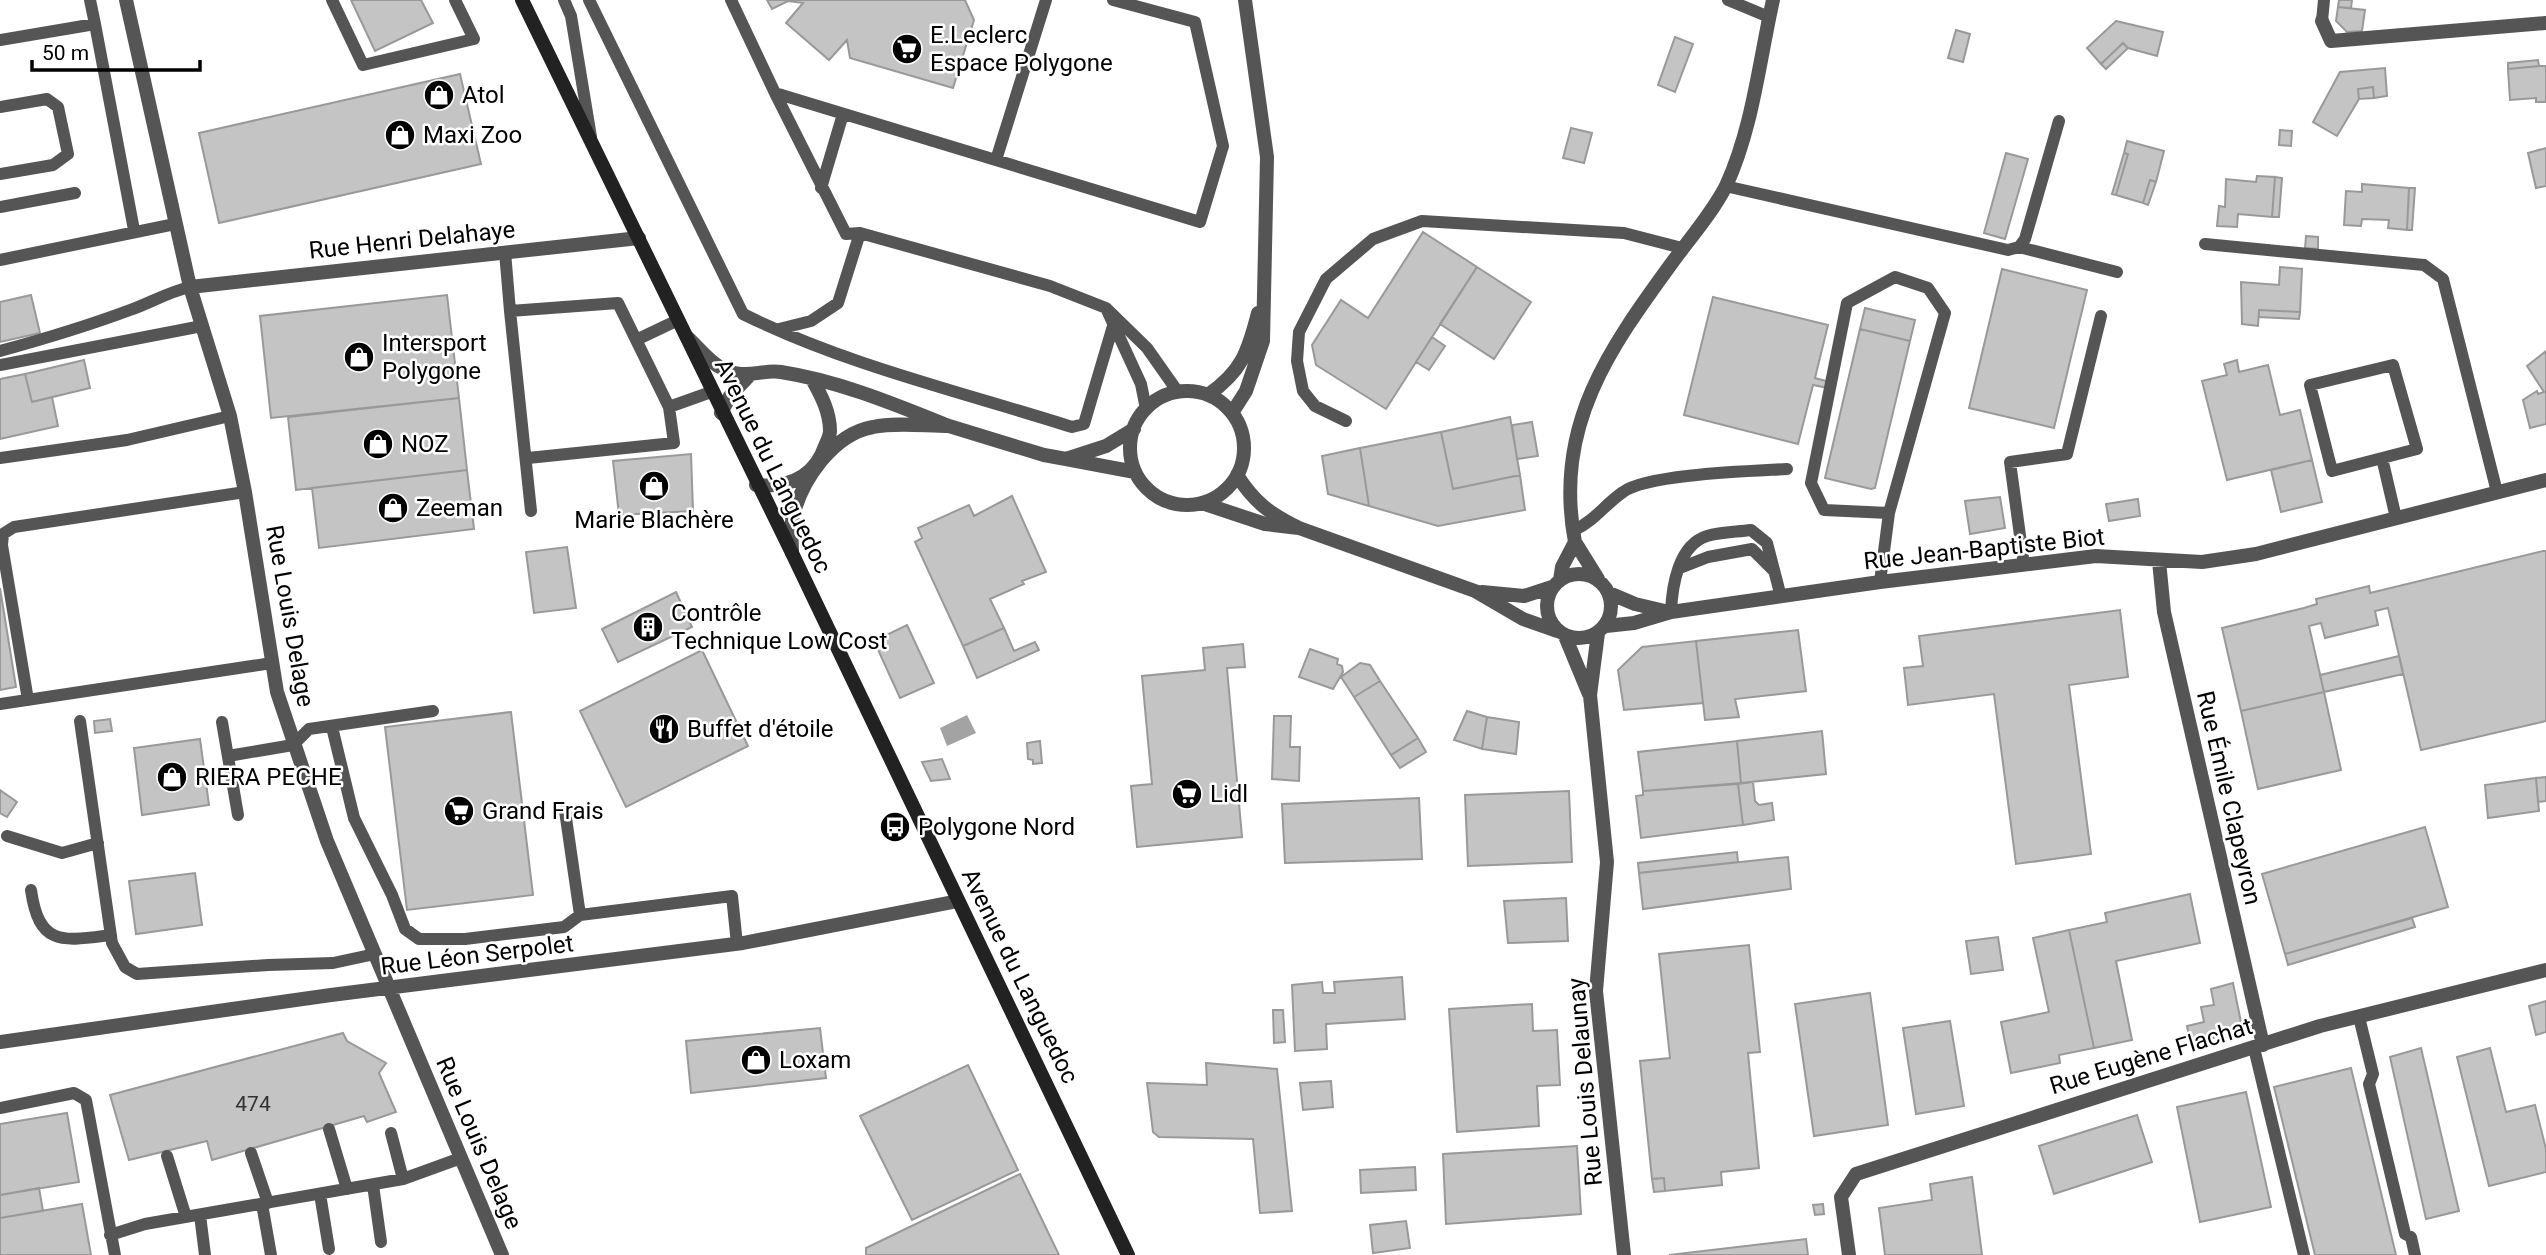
<svg xmlns="http://www.w3.org/2000/svg" width="2546" height="1255" font-family="Roboto,sans-serif">
<style>
.water{fill:#a3a3a3}
.building{fill:#c4c4c4;stroke:#999;stroke-width:2}
.lines{fill:none;stroke-linecap:round;stroke-linejoin:round}
.service{stroke:#555;stroke-width:12}
.minor{stroke:#555;stroke-width:14}
.secondary{stroke:#222;stroke-width:14}
.labels{text-anchor:middle;dominant-baseline:central;stroke-width:5;stroke-linejoin:round;paint-order:stroke}
.number-label{font-size:21px;fill:#313131}
.poi-label{font-size:24px;fill:#000;stroke:#fff;text-anchor:start}
.street-label{font-size:24px;fill:#000;stroke:#fff}
</style>
<rect width="100%" height="100%" fill="#fff"/>
<path class="water" d="M967,715L976,733L947,746L940,728Z"/>
<path class="building" d="M351,0H421L433,23L375,51Z
M767,0H965L974,20L953,88L850,58L847,40L829,60L786,23L803,3L788,1L772,9Z
M2339,0H2352L2351,8L2338,7Z
M2338,7L2365,10L2362,31L2347,32L2336,21Z
M2116,21L2163,32L2157,56L2128,48L2123,43L2101,64L2087,48Z
M1956,30L1970,34L1963,62L1948,58Z
M1675,37L1693,44L1675,92L1658,85Z
M2123,43L2128,48L2106,69L2101,64Z
M2538,60L2539,66L2508,69V63Z
M2539,66H2546V102H2536V98L2510,100L2508,69Z
M2385,68L2387,96L2374,98L2373,87L2358,89L2359,99L2337,136L2313,122L2340,72Z
M460,74L481,164L219,223L199,133Z
M2373,87L2374,98L2359,99L2358,89Z
M1571,128L1592,133L1584,163L1563,158Z
M2280,130L2292,131L2291,146L2279,145Z
M2127,141L2164,151L2156,182L2150,180L2143,203L2116,195L2128,154L2124,153Z
M2546,148V186L2536,188L2528,153Z
M2006,153L2028,159L2005,239L1984,233Z
M2124,153L2128,154L2116,195L2112,194Z
M2257,176L2275,177L2272,217L2238,214L2237,227L2217,226L2219,206L2225,207L2226,179L2256,182Z
M2275,177L2282,178L2279,217H2272Z
M2150,180L2156,182L2148,205L2143,203Z
M2362,184L2409,188L2407,230L2388,228L2389,220L2362,219L2361,226L2344,225L2346,191L2362,192Z
M2409,188H2415L2412,230H2407Z
M1423,232L1477,267L1386,409L1316,365L1312,345L1341,300L1368,318Z
M2306,236L2318,237V249L2305,248Z
M1477,267L1531,302L1494,359L1440,324Z
M2280,267L2302,269L2300,312L2259,310L2258,326L2242,324L2241,282L2279,285Z
M2002,269L2087,290L2054,428L1969,408Z
M31,295L40,333L0,342V302Z
M447,295L459,398L271,418L260,316Z
M1713,297L1828,325L1815,378L1830,382L1828,388L1813,385L1798,444L1684,415Z
M1865,308L1915,320L1910,341L1860,329Z
M2259,310L2300,312L2299,319L2259,317Z
M1860,329L1910,341L1875,488L1871,489L1825,478Z
M1432,337L1445,346L1429,370L1416,362Z
M2546,351V424L2530,428L2523,400L2537,391L2538,394L2544,392L2527,366Z
M84,360L90,388L32,402L25,374Z
M2237,360L2239,372L2268,365L2280,415L2300,410L2312,460L2227,480L2202,381L2227,375L2224,364Z
M25,374L32,402L52,397L58,426L0,439V379Z
M459,398L467,470L296,490L288,417Z
M1510,417L1520,475L1453,489L1441,432Z
M1532,422L1538,456L1517,459L1512,425Z
M1441,432L1453,489L1520,475L1525,510L1438,526L1369,506L1360,448Z
M1360,448L1369,506L1328,494L1322,456Z
M691,454L693,511L619,515L613,461Z
M2312,460L2322,502L2281,512L2271,470Z
M467,470L474,529L319,548L312,488Z
M1012,496L1046,572L1022,581L1024,584L990,599L1004,628L963,646L915,542L922,538L918,528L969,505L974,516Z
M2000,497L2005,528L1970,534L1965,501Z
M2138,499L2140,516L2109,521L2106,504Z
M567,547L576,608L534,613L526,552Z
M2543,551H2546V721L2421,750L2388,608L2375,611L2378,625L2325,638L2321,623L2309,626L2324,692L2241,711L2222,628L2304,608L2317,604L2316,599L2369,586L2370,593Z
M0,588L16,687L0,690Z
M676,592L692,627L618,662L602,629Z
M2120,610L2128,677L2069,685L2091,854L2016,864L1994,694L1908,705L1904,668L1923,666L1919,636Z
M907,625L934,683L900,698L874,641Z
M1004,628L1014,651L1035,642L1039,650L977,678L963,646Z
M1798,630L1806,691L1735,699L1739,717L1705,720L1696,641Z
M1696,641L1703,703L1624,710L1618,670L1642,647Z
M1243,644L1245,667L1227,668L1242,837L1137,847L1131,786L1152,784L1142,676L1205,670L1203,648Z
M1310,649L1338,659L1337,664L1342,666L1343,672L1333,689L1299,677Z
M702,650L748,746L626,807L580,711Z
M2399,656L2403,674L2324,692L2320,675Z
M1360,663L1370,665L1380,681L1354,697L1341,677Z
M1380,681L1418,738L1391,755L1354,697Z
M2324,692L2341,770L2258,789L2241,711Z
M1467,711L1487,717L1482,749L1454,740Z
M511,712L533,895L407,910L385,727Z
M1274,716H1291L1290,747H1300L1299,781L1272,779Z
M1487,717L1519,722L1516,754L1482,749Z
M110,719L112,731L95,733L94,721Z
M1822,731L1826,774L1741,783L1737,741Z
M1418,738L1426,752L1400,768L1391,755Z
M200,739L209,805L142,815L134,748Z
M1040,741L1042,763L1033,764V760L1028,759L1027,743Z
M1737,741L1741,783L1643,791L1638,752Z
M942,759L950,779L931,781L922,762Z
M2546,777V801L2538,802L2536,778Z
M2536,778L2539,811L2488,818L2485,785Z
M1753,782L1755,801L1759,805L1772,803L1774,820L1743,825L1738,784Z
M1738,784L1743,825L1641,838L1636,796L1643,795V791Z
M0,790L17,802L7,817L0,813Z
M1569,791L1572,862L1468,866L1465,795Z
M1419,798L1422,859L1285,863L1282,804Z
M2425,827L2448,907L2285,954L2262,874Z
M1737,852L1738,862L1639,873L1638,863Z
M1788,857L1791,889L1643,909L1639,873Z
M195,873L202,925L136,934L129,881Z
M2190,894L2200,943L2116,961L2132,1040L2094,1048L2069,930L2107,922L2105,913Z
M1566,898L1568,941L1508,943L1504,901Z
M2412,918L2415,927L2288,965L2285,954Z
M2069,930L2094,1048L2059,1055L2060,1063L2011,1073L2001,1022L2049,1012L2033,938Z
M1998,937L2003,970L1971,974L1966,941Z
M1749,945L1760,1052L1748,1053L1759,1168L1721,1172L1722,1185L1665,1191L1664,1178L1652,1179L1640,1061L1670,1058L1659,954Z
M1402,977L1405,1019L1326,1024L1327,1049L1295,1051L1292,985L1322,982L1323,993H1335L1334,982Z
M2233,983L2242,1027L2223,1030L2224,1036L2190,1042L2187,1026L2204,1022L2201,1007L2214,1005L2211,989Z
M1870,993L1888,1125L1814,1136L1795,1004Z
M2546,1001V1032L2536,1035L2529,1006Z
M1532,1004L1533,1031L1557,1030L1560,1085L1537,1086L1539,1126L1457,1132L1449,1009Z
M1273,1010H1283L1285,1042L1274,1043Z
M1950,1021L1964,1106L1916,1114L1903,1028Z
M820,1028L826,1078L691,1093L686,1041Z
M343,1033L347,1041L386,1063L379,1073L396,1112L367,1122L364,1116L212,1160L207,1141L129,1160L110,1095Z
M2421,1048L2459,1211L2426,1219L2390,1057Z
M2490,1048L2506,1112L2535,1105L2546,1149V1172L2489,1186L2457,1057Z
M1206,1063L1277,1069L1292,1211L1260,1213L1253,1139L1159,1137L1153,1132L1147,1083L1207,1085Z
M968,1065L1018,1170L912,1220L860,1116Z
M2351,1068L2396,1255H2315L2274,1087Z
M1331,1081L1333,1107L1303,1110L1300,1083Z
M2246,1092L2271,1207L2200,1222L2177,1107Z
M67,1113L79,1182L0,1195V1124Z
M2137,1115L2152,1162L2054,1194L2039,1146Z
M1577,1146L1581,1214L1446,1224L1443,1154Z
M1415,1167L1416,1190L1361,1193L1360,1170Z
M1020,1174L1059,1255H866V1248Z
M1972,1177L1982,1255H1885L1879,1208L1932,1200L1930,1184Z
M1664,1178L1665,1191L1654,1192L1652,1179Z
M39,1188L43,1211L0,1218V1195Z
M82,1204L91,1255H0V1218Z
M1823,1204L1824,1214L1815,1215L1813,1205Z
M1406,1221L1410,1248L1373,1253L1370,1225Z
M1806,1239L1808,1255H1669Z"/>
<g class="lines">
<path class="service" d="M332,0L363,65L474,39L455,0
M564,0L571,16L591,137
M589,0L743,314C846,365 962,392 1072,427L1084,424L1113,326
M731,0L775,93L1200,222L1223,146L1195,22L1113,0
M1728,0L1769,17
M2322,21L2324,0
M95,24L134,230
M0,40L95,24L90,0
M775,93L846,234L860,233L1050,286L1106,308
M0,107L47,99L58,107L68,154L53,165L0,174
M996,160L1046,0
M1725,186L2008,250L2019,247L2025,239L2059,121
M821,188L843,114
M0,207L75,193
M2205,244L2424,265L2443,279L2497,492
M2019,247L2117,272
M505,252L510,311
M0,260L175,224
M779,329L811,321L838,303L860,233
M636,340L676,321
M0,351C44,339 87,326 130,310C150,303 168,292 190,287
M0,365L202,326
M2393,365L2417,449L2332,471L2310,385Z
M1146,409L1141,384L1106,308L1147,348L1178,392
M1346,421L1315,406L1303,391L1297,361L1299,332L1326,279L1373,239L1422,221L1624,233L1682,248
M0,458L127,440L230,416
M528,458L674,443L669,407
M2382,458L2396,518
M531,511L510,311L618,303L669,407L711,392
M1573,531C1597,519 1603,506 1623,492C1647,474 1753,471 1787,469
M2024,565L2010,462L2067,454L2101,316
M1680,568L1708,557L1752,549L1774,571
M1880,582L1889,513L1945,313L1928,288L1895,277L1847,303L1811,483L1824,510L1889,513
M1671,612C1672,587 1678,545 1707,536C1721,532 1737,532 1751,530L1767,543L1781,597
M28,700L2,545L3,534L14,527L245,492
M0,704L272,663
M80,721L112,943L125,967L137,974L268,965L333,963L375,954
M222,722L238,815
M332,727L354,818L392,895L405,929L419,939H465L564,927L580,915
M228,756L293,745L309,729L433,711
M565,811L580,915L732,896L737,944
M7,836L62,853L98,843
M31,890C39,947 63,941 111,935
M2359,1017L2373,1074L2369,1084L2405,1234L2411,1237L2415,1255
M2254,1048L2304,1255
M0,1108L74,1093L86,1100L115,1255
M329,1129L347,1189
M391,1133L403,1179
M251,1153L268,1203
M167,1156L186,1217
M373,1185L381,1242
M320,1194L329,1249
M262,1204L271,1255
M200,1215L205,1255
M110,1235L145,1224L403,1179L461,1158"/>
<path class="minor" d="M126,0L190,287L230,416L245,492L277,692L327,841L502,1255
M2322,21L2331,41L2546,23
M190,287L639,238
M687,337C697,346 707,359 718,366C745,382 758,369 781,372C839,381 894,404 949,426C925,426 896,422 873,427C833,434 802,480 793,516C790,527 792,541 792,553
M1130 448a57 57 0 1 1 114 0a57 57 0 1 1-114 0Z
M1208,395C1242,371 1248,352 1258,313
M721,413L730,396L749,376
M1232,413L1246,391L1263,341L1267,157L1245,0
M949,426L1044,455L1066,459
M1134,429L1106,446L1066,459L1135,472
M756,485C788,488 814,478 825,446C827,441 830,436 830,431C830,412 821,395 812,379
M1202,503L1265,524L1299,528C1270,514 1254,502 1237,475
M1299,528L1475,591L1523,619L1557,631
M1575,542C1553,426 1609,349 1674,260C1692,236 1712,213 1726,186C1753,127 1759,62 1773,0
M2159,561L2164,612L2263,1045
M1547 606a32 32 0 1 1 64 0a32 32 0 1 1-64 0Z
M1560,580L1562,567L1575,542L1598,579
M1482,592L1524,596L1552,587
M1609,593L1635,604L1669,612
M1606,626L1634,623L1671,612L1880,582L2096,556L2202,562L2256,554L2546,480
M1598,633L1590,695L1607,862L1596,991L1624,1255
M1565,636L1589,694
M0,1042L331,995L743,943L958,901
M1849,1255L1841,1197L1856,1174L2320,1026L2546,970"/>
<path class="secondary" d="M522,0L792,553L1128,1255"/>
</g>
<defs>
<g id="supermarket-disc" transform="scale(1.575)"><circle r="9.5" fill="#000" stroke="#fff"/><path d="M-6-5.5h2.5l.6 2H6L4.5 2H-2.5L-4.4-4H-6ZM-1.5 3.2a1.3 1.3 0 1 0 .1 0ZM3 3.2a1.3 1.3 0 1 0 .1 0Z" fill="#fff"/></g>
<g id="shop-disc" transform="scale(1.575)"><circle r="9.5" fill="#000" stroke="#fff"/><path d="M-5-2.5h2.3a2.7 3.5 0 0 1 5.4 0H5L5.5 6h-11ZM-1.5-2.5h3a1.5 2.3 0 0 0-3 0Z" fill="#fff"/></g>
<g id="building-disc" transform="scale(1.575)"><circle r="9.5" fill="#000" stroke="#fff"/><path d="M-4-6H4V6H1V3H-1V6H-4ZM-2.5-4.3h1.7v1.8h-1.7ZM.8-4.3h1.7v1.8H.8ZM-2.5-1h1.7V.8h-1.7ZM.8-1h1.7V.8H.8Z" fill="#fff"/></g>
<g id="restaurant-disc" transform="scale(1.575)"><circle r="9.5" fill="#000" stroke="#fff"/><path d="M-5-6h1v4h1v-4h1v4h1v-4h1v5L-1.5 .5V6h-2V.5L-5-1ZM5-6V6H3V1.5H1.5Q1.5-4 5-6Z" fill="#fff"/></g>
<g id="bus-disc" transform="scale(1.575)"><circle r="9.5" fill="#000" stroke="#fff"/><path d="M-5-6H5V4H4V6H2V4H-2V6H-4V4H-5ZM-3.5-4V0h7V-4ZM-3.5 1.2v1.5H-2V1.2ZM2 1.2v1.5H3.5V1.2Z" fill="#fff"/></g>
</defs>
<g fill-rule="evenodd">
<use href="#supermarket-disc" x="907" y="49"/>
<use href="#shop-disc" x="439" y="95"/>
<use href="#shop-disc" x="400" y="135"/>
<use href="#shop-disc" x="359" y="357"/>
<use href="#shop-disc" x="378" y="444"/>
<use href="#shop-disc" x="654" y="486"/>
<use href="#shop-disc" x="393" y="508"/>
<use href="#building-disc" x="648" y="627"/>
<use href="#restaurant-disc" x="664" y="729"/>
<use href="#shop-disc" x="172" y="777"/>
<use href="#supermarket-disc" x="1187" y="794"/>
<use href="#supermarket-disc" x="459" y="811"/>
<use href="#bus-disc" x="895" y="827"/>
<use href="#shop-disc" x="756" y="1060"/>
</g>
<g class="labels">
<g class="number-label">
<text x="253" y="1104">474</text>
</g>
<g class="poi-label">
<text x="930" y="35">E.Leclerc<tspan x="930" dy="28">Espace Polygone</tspan></text>
<text x="462" y="95">Atol</text>
<text x="423" y="135">Maxi Zoo</text>
<text x="382" y="343">Intersport<tspan x="382" dy="28">Polygone</tspan></text>
<text x="401" y="444">NOZ</text>
<text x="416" y="508">Zeeman</text>
<text x="654" y="520" text-anchor="middle">Marie Blachère</text>
<text x="671" y="613">Contrôle<tspan x="671" dy="28">Technique Low Cost</tspan></text>
<text x="687" y="729">Buffet d'étoile</text>
<text x="195" y="777">RIERA PECHE</text>
<text x="1210" y="794">Lidl</text>
<text x="482" y="811">Grand Frais</text>
<text x="918" y="827">Polygone Nord</text>
<text x="779" y="1060">Loxam</text>
</g>
<g class="street-label">
<text transform="translate(412 240) rotate(-6)">Rue Henri Delahaye</text>
<text transform="translate(773 466) rotate(64)">Avenue du Languedoc</text>
<text transform="translate(1984 549) rotate(-6)">Rue Jean-Baptiste Biot</text>
<text transform="translate(290 616) rotate(80)">Rue Louis Delage</text>
<text transform="translate(2229 798) rotate(77)">Rue Émile Clapeyron</text>
<text transform="translate(477 955) rotate(-7)">Rue Léon Serpolet</text>
<text transform="translate(1020 976) rotate(64)">Avenue du Languedoc</text>
<text transform="translate(2151 1056) rotate(-17)">Rue Eugène Flachat</text>
<text transform="translate(1585 1082) rotate(-95)">Rue Louis Delaunay</text>
<text transform="translate(479 1143) rotate(67)">Rue Louis Delage</text>
</g>
</g>
<path d="M32 60v10h168v-10" fill="none" stroke="#000000" stroke-width="3.5"/>
<text x="42" y="60" font-size="21" fill="#000000" stroke="#ffffff" stroke-width="5" paint-order="stroke">50 m</text>
</svg>
